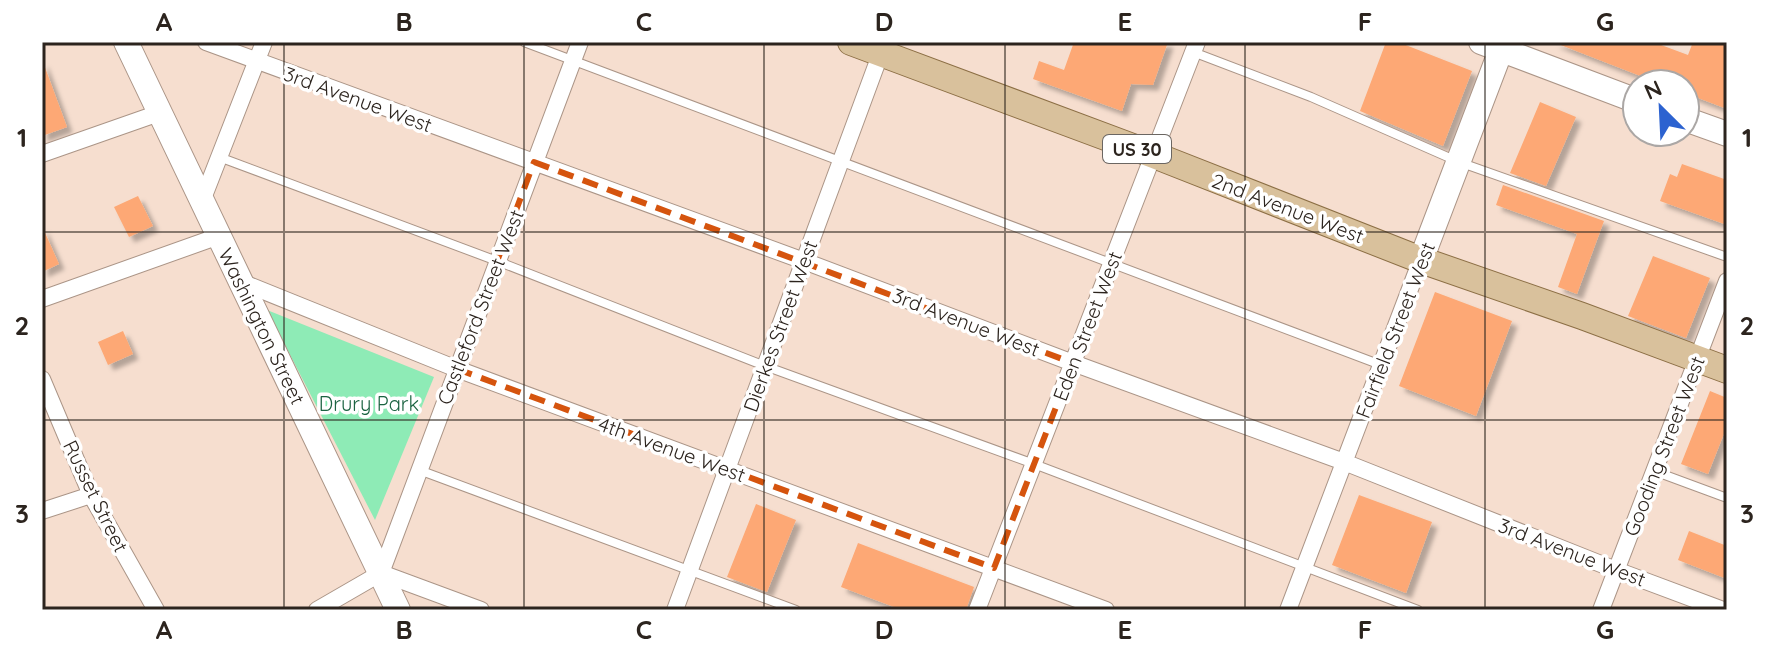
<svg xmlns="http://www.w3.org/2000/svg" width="1769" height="652" font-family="Quicksand,sans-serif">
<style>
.green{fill:#8eebb6}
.building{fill:#fda874;filter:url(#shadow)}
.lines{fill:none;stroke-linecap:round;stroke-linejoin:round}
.lane-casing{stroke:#ab9587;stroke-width:10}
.street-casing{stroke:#ab9587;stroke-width:18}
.secondary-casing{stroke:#ab9587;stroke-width:26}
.primary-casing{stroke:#8c6f45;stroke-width:28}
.lane{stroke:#fff;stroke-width:8}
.street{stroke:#fff;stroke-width:16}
.secondary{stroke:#fff;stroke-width:24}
.primary{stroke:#d9c19c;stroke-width:26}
.marked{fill:none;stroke:#d5540e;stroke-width:6;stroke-dasharray:16 10;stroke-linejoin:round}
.grid{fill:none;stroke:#2c241e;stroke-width:2;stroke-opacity:0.55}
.labels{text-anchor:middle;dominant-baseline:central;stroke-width:7;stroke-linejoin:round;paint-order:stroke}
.shield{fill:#fff;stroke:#6b6662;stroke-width:2}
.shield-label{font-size:18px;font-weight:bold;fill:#2c241e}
.street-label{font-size:20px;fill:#2c241e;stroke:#fff}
.park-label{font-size:20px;fill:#1b6341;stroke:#fff}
.neatline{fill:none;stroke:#2c241e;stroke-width:3}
.grid-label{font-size:26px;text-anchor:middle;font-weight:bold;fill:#2c241e}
</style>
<defs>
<filter id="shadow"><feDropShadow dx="5.5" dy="5.5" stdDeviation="2" flood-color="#0004"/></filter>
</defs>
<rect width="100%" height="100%" fill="#f6decf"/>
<path class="green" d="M267,310L434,377L375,520Z"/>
<path class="building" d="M1074,42H1168L1153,85L1131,84L1122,111L1033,79L1039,61L1064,70Z
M1386,42H1398L1472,71L1443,146L1360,111Z
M1553,42H1653L1688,55L1693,42H1727V109L1685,93V84H1661Z
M42,62H43L67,127L42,136Z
M1540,102L1576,117L1546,186L1510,173Z
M1682,164L1727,180V225L1660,201L1670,174L1677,177Z
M1503,185L1604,221L1577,294L1558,287L1577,234L1496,205Z
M138,196L153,226L129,237L114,207Z
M42,226L59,264L42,272Z
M1653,256L1710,278L1686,338L1628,316Z
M1435,292L1512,321L1476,416L1399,386Z
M123,331L133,354L108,365L98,342Z
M1710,391L1727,398V426L1708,474L1681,464Z
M1359,495L1432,522L1406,593L1332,565Z
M756,504L796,520L767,592L727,577Z
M1689,531L1727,546V579L1678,560Z
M858,543L974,587L966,610H902L841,587Z"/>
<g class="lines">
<g class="lane-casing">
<path id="lane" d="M524,42L1381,365
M1193,52L1311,97L1459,162L1727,257
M219,157L497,261L765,366L1034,464L1418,610
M419,470L796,610
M1654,471L1727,498"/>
</g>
<g class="street-casing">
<path id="street" d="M206,42L804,261L1073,363L1344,462L1616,570L1723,610
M42,154L159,113
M202,201L264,42
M241,282L457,369L1106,610
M42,299L219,236
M42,379L91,495L156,610
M42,511L91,495
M381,573L580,42
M317,610L381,573L481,610
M675,610L883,47
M977,610L1197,42
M1288,610L1421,260
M1601,610L1727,281"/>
</g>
<g class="secondary-casing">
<path id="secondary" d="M126,42L398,610
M1481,42L1637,101
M1685,119L1727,134
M1421,260L1504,42"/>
</g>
<g class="primary-casing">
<path id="primary" d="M851,42L1154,155L1421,260L1582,316L1727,370"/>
</g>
<use href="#lane" class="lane"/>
<use href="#street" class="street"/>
<use href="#secondary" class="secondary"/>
<use href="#primary" class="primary"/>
</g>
<path class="marked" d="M534,162L1073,363L994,568L457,369Z"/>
<path class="grid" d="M284,42V610M524,42V610M764,42V610M1005,42V610M1245,42V610M1485,42V610M42,232H1727M42,420H1727"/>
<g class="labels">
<rect class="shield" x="1103" y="135" width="68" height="28" rx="6"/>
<g class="shield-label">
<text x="1137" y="149">US 30</text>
</g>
<g class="street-label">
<text transform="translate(358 99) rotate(20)">3rd Avenue West</text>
<text transform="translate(1288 208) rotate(21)">2nd Avenue West</text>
<text transform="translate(480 307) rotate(-69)">Castleford Street West</text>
<text transform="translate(966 322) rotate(21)">3rd Avenue West</text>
<text transform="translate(262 326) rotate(64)">Washington Street</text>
<text transform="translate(780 326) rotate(-70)">Dierkes Street West</text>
<text transform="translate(1087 326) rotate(-69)">Eden Street West</text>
<text transform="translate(1395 330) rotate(-69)">Fairfield Street West</text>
<text transform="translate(1664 446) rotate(-69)">Gooding Street West</text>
<text transform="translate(672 449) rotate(20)">4th Avenue West</text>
<text transform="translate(96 496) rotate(64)">Russet Street</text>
<text transform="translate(1572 552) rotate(21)">3rd Avenue West</text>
</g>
<g class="park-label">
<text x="369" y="403">Drury Park</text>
</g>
</g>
<rect width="1769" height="652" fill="none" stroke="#ffffff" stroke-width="88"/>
<g transform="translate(1661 108) rotate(336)"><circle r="38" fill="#ffffff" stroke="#aba7a5" stroke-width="2"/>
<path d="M0-6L14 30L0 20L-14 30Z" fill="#2c62d0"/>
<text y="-12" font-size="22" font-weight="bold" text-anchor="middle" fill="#2c241e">N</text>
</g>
<rect x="44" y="44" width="1681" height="564" class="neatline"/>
<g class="grid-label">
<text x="164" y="31">A</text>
<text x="404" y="31">B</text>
<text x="644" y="31">C</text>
<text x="884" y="31">D</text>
<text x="1125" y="31">E</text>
<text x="1365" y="31">F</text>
<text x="1605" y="31">G</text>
<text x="22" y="147">1</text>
<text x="1747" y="147">1</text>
<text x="22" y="335">2</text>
<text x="1747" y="335">2</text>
<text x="22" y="523">3</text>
<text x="1747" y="523">3</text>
<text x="164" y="639">A</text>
<text x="404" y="639">B</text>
<text x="644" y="639">C</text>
<text x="884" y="639">D</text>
<text x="1125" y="639">E</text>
<text x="1365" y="639">F</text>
<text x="1605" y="639">G</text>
</g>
</svg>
